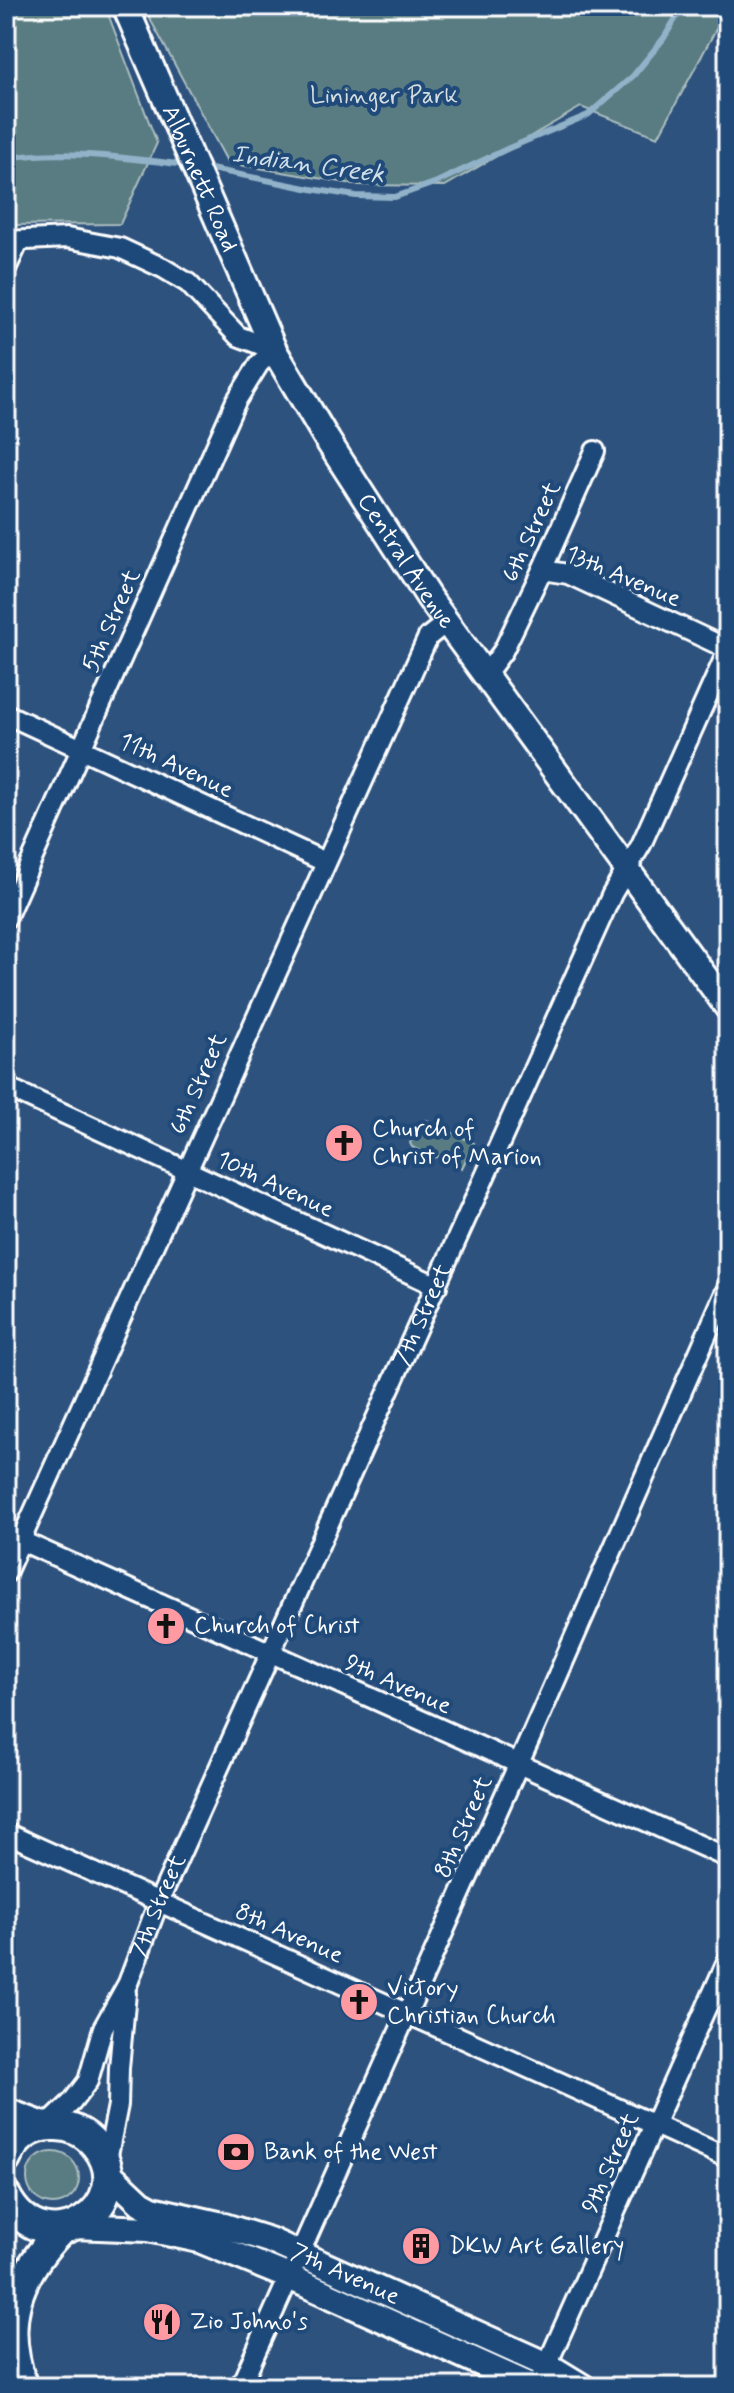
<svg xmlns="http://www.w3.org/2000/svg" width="734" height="2393" font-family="Mynerve,sans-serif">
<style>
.green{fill:#587c81;stroke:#acbec0;stroke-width:2}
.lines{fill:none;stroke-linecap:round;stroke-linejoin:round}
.stream{stroke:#91b2c8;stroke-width:6}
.street-casing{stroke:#fff;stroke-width:24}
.secondary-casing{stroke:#fff;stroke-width:30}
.primary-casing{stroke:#fff;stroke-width:34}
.street{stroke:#1f4a7a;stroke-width:18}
.secondary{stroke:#1f4a7a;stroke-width:24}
.primary{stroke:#1f4a7a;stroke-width:28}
.labels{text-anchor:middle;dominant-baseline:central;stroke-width:8;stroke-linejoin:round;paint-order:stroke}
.park-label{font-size:24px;fill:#d5dee0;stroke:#1f4a7a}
.street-label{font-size:24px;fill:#fff;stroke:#1f4a7a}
.poi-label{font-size:24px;fill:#fff;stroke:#1f4a7a;text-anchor:start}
.water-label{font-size:26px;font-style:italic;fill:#d1dfe8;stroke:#1f4a7a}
</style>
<rect width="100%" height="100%" fill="#2e527e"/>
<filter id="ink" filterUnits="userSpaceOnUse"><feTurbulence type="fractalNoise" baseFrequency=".0125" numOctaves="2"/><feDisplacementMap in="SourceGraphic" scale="16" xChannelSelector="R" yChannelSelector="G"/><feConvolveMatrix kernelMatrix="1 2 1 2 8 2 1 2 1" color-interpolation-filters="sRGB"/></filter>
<g filter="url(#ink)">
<path class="green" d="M6,6H105L157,143L120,224L6,225Z
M143,6H728V7L658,137L581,107L445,186L359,185L228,163Z
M426,1120L474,1143L462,1168L440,1156L434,1158L412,1147L410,1143L419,1123Z
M27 2178a26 26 0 1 1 52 0a26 26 0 1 1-52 0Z"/>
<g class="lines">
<path class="stream" d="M6,158C65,149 127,158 186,165
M201,167L311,189L356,196L395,197L437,182L509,148L588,115L633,76L664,38L683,6"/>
<g class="street-casing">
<g id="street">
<path d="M6,241L67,238L120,248L163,268L188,283L238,336L274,350L259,364L236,401L6,918"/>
<path d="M6,269L19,241"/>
<path d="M542,570L568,574L728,649"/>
<path d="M486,674L503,651L542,570L595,451"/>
<path d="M6,714L325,862"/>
<path d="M6,1087L437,1286"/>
<path d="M6,1534L728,1858"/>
<path d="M6,1573L428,637L447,622"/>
<path d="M6,1833L728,2158"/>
<path id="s1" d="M47,2126L72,2102L88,2081L103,2028L128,1983L159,1901L612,894L641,845L728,650"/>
<path d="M106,2165L118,2105L119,2068L126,1993"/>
<path d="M240,2387L532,1734L728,1286"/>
<path d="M537,2387L728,1959"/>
</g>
</g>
<g class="secondary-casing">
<g id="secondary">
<path id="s2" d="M125,6L274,350L328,441L429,598L728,1008"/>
<path id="s3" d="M107,2171L141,2203L152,2209L218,2224L269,2240L547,2365L583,2387"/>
<path d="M74,2226L148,2229L199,2240L289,2277L533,2387"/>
</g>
</g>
<g class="primary-casing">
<path id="primary" d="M6,2113L41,2126
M6,2159C15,2139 31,2126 53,2126C70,2125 86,2133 96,2146C142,2202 46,2272 6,2196
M23,2387C0,2324 15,2277 61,2230"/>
</g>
<use href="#street" class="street"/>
<use href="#secondary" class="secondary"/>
<use href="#primary" class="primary"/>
</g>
</g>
<defs>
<g id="church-disc" transform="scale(2)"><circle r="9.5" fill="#ff9aa2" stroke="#1f4a7a"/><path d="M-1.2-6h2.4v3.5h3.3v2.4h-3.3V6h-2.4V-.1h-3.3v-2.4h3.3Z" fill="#111"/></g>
<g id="bank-disc" transform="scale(2)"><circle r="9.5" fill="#ff9aa2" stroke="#1f4a7a"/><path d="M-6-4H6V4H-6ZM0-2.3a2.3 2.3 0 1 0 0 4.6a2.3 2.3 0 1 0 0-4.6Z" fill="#111"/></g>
<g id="building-disc" transform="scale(2)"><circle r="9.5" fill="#ff9aa2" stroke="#1f4a7a"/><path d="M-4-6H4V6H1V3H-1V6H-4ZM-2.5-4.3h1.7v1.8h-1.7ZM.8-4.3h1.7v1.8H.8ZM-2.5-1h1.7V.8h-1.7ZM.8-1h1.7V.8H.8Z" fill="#111"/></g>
<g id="restaurant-disc" transform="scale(2)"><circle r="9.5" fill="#ff9aa2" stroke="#1f4a7a"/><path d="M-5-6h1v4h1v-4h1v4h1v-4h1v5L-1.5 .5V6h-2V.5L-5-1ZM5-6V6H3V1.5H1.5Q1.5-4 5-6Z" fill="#111"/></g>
</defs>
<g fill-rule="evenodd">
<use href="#church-disc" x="344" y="1143"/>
<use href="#church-disc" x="166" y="1626"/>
<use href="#church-disc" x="359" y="2002"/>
<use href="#bank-disc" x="236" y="2152"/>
<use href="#building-disc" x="421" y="2246"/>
<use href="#restaurant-disc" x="162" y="2322"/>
</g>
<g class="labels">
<g class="park-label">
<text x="384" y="96">Lininger Park</text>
</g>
<g class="street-label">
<text stroke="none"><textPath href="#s2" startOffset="188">Alburnett Road</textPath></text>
<text transform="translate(532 532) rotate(-65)">6th Street</text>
<text stroke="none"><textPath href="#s2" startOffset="624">Central Avenue</textPath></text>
<text transform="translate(623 577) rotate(23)">13th Avenue</text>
<text transform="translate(112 621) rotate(-66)">5th Street</text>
<text transform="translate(176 766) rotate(25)">11th Avenue</text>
<text transform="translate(199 1084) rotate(-66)">6th Street</text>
<text transform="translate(275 1185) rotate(25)">10th Avenue</text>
<text stroke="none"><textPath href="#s1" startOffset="898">7th Street</textPath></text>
<text transform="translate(398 1685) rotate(24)">9th Avenue</text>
<text transform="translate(464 1827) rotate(-66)">8th Street</text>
<text stroke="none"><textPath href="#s1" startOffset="250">7th Street</textPath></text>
<text transform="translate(289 1934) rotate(24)">8th Avenue</text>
<text transform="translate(611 2163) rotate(-66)">9th Street</text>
<text stroke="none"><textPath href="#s3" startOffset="264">7th Avenue</textPath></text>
</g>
<g class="poi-label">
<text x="372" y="1129">Church of<tspan x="372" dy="28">Christ of Marion</tspan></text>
<text x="194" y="1626">Church of Christ</text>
<text x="387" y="1988">Victory<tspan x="387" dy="28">Christian Church</tspan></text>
<text x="264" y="2152">Bank of the West</text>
<text x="449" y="2246">DKW Art Gallery</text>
<text x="190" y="2322">Zio Johno's</text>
</g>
<g class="water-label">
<text transform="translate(308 165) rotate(8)">Indian Creek</text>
</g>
</g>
<rect width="734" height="2393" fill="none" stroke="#1f4a7a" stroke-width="32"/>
<rect x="16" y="16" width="702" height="2361" fill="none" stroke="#fff" stroke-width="3" filter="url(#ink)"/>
</svg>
